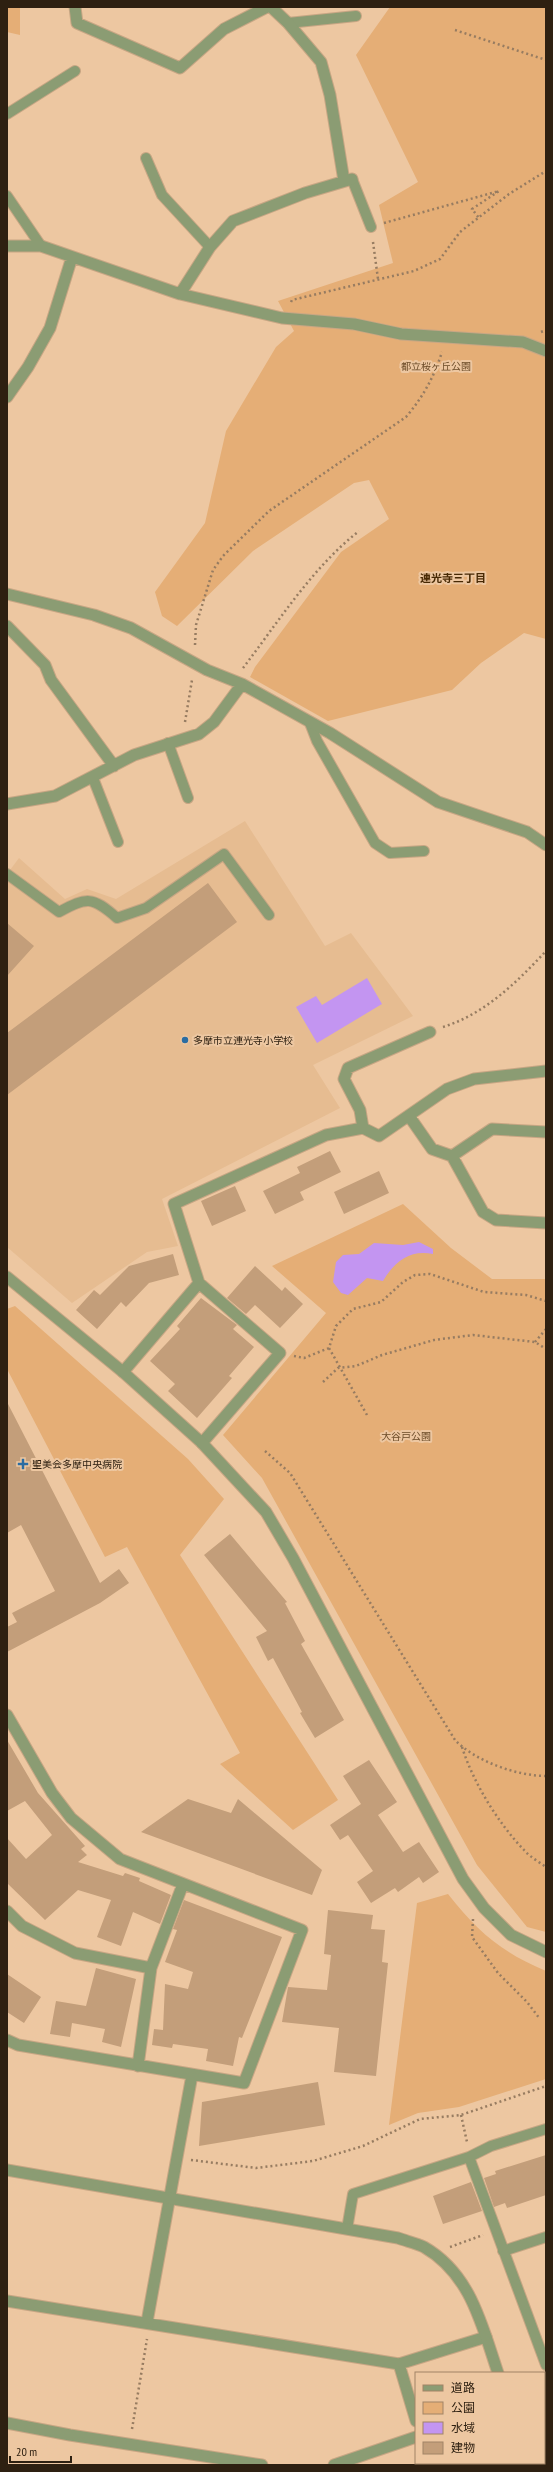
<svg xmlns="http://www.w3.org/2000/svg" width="553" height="2472" font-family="'PT Sans Narrow','Noto Sans JP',sans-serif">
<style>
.built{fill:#e6bc91}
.green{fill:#e5ae76}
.water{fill:#c395f1}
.building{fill:#c39e7a}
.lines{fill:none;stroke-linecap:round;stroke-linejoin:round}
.service-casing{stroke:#c7a684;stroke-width:12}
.minor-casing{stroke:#c7a684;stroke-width:13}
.tertiary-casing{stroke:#c7a684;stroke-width:13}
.path{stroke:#977c61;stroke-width:2.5;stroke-dasharray:2 3;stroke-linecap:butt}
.service{stroke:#8b9c73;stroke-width:10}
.minor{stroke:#8b9c73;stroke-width:11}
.tertiary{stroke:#8b9c73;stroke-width:11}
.poi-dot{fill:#2a6ca2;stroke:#edc7a1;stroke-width:1.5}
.labels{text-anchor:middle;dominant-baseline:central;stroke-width:4;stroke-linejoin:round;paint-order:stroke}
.park-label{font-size:10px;fill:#6a4a27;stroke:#edc7a1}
.poi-label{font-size:10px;fill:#2e2011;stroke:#edc7a1;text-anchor:start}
.neighbourhood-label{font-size:11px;font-weight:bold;fill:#472904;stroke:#edc7a1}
</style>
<rect width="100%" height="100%" fill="#edc7a1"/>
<path class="built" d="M245,821L325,946L351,933L413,1016L313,1065L340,1108L162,1199L178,1246L147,1252L72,1303L7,1247V874L19,858L65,899L87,889L116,899Z"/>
<path class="green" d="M7,7H20V35L7,32Z
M390,7H546V639L524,633L481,663L452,690L328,721L250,677L255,667L341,552L389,519L369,480L354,483L253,551L177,626L162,616L155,592L205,523L226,431L276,347L294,331L278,301L393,263L379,205L418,182L356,55Z
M403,1204L451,1248L492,1279H546V1932L527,1927L477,1865L262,1478L223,1435L326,1313L272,1266Z
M15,1306L188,1459L224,1499L180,1555L338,1800L293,1830L220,1764L240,1753L127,1547L105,1557L7,1369V1309Z
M448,1894C478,1932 501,1952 546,1971V2079L459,2107L418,2113L389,2125L417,1903Z"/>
<path class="water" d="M367,978L382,1004L317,1043L296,1007L316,996L322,1005Z
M419,1242L433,1249V1254C410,1249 394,1262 383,1281L367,1278L348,1295L341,1293L333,1282L336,1262L343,1255L359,1254L374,1243L403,1245Z"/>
<path class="building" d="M208,883L237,922L7,1095V1033Z
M7,923L34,946L7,976Z
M330,1151L341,1172L300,1192L304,1200L275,1214L263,1191L300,1173L297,1167Z
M379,1171L389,1193L344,1214L334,1192Z
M235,1186L246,1211L212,1226L201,1201Z
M173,1254L179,1275L149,1283L126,1307L121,1302L97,1329L76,1310L94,1290L100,1295L129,1266Z
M255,1266L282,1291L285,1287L303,1304L280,1328L255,1305L246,1314L227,1298Z
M201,1298L237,1325L233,1329L254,1347L229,1376L232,1378L197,1418L168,1391L175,1384L150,1361L180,1329L177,1326Z
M7,1402L100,1583L119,1569L129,1583L100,1603L7,1652V1627L17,1622L12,1613L55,1591L21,1525L7,1533Z
M230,1534L287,1602L285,1603L305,1641L301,1644L344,1720L315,1738L300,1713L302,1712L273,1658L268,1661L256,1637L267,1631L204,1555Z
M7,1740L38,1793L85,1846L81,1849L87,1855L78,1862L123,1876L125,1873L140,1878L139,1881L171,1895L160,1924L133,1912L121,1946L97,1937L111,1900L78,1890L45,1920L7,1883V1838L26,1859L52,1835L25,1801L7,1811Z
M369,1760L397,1802L378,1815L403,1852L419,1842L439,1872L423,1883L419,1877L398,1892L395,1888L371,1903L357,1882L373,1871L348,1835L340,1840L330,1825L361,1804L343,1776Z
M188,1799L231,1813L238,1799L322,1870L312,1895L141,1832Z
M184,1900L282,1937L242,2038L239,2037L233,2066L206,2061L208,2049L173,2044L172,2048L152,2045L154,2029L163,2030L165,1984L188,1989L193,1972L165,1962L177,1930L173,1929Z
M328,1910L373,1915L371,1929L385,1930L382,1962L388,1963L376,2076L334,2072L339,2028L282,2022L288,1987L327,1990L331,1955L324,1954Z
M96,1968L136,1979L121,2047L102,2042L105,2029L72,2023L70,2037L50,2034L56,2001L86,2006Z
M7,1974L41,1997L24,2023L7,2012Z
M318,2082L325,2125L199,2146L202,2102Z
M546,2155V2195L507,2208L505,2203L494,2207L484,2178L496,2174L495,2171Z
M471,2182L482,2211L443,2224L433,2196Z"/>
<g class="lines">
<g class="service-casing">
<path id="service" d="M288,23L356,16
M7,114L75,71
M146,158L162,195L210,247
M352,179L371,227
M7,196L41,246
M310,723L317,741L375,843L390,853L424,851
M168,743L188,798
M93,778L118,842
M7,874L59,912C87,897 92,896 117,918L146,908L224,854L269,915
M469,2157L546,2365
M347,2229L353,2194L469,2157L491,2146L546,2129
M503,2251L546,2237"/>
</g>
<g class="minor-casing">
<path id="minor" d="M75,7L77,23L180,68L224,29L267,7
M271,7L288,23L321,62L330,95L344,181
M7,246H41L180,294L282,318L354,324L401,334L523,342L546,351
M180,294L210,247L233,221L305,193L352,179
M7,397L28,367L50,328L72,257
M7,594L94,615L131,628L207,670L242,684L330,733L438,802L527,832L546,845
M7,626L45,665L51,680L114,766
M7,804L55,796L134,755L199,734L214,722L242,684
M409,1116L432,1149L452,1156L483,1212L496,1220L546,1223
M363,1128L360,1110L344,1079L348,1068L430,1032
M452,1156L492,1129L546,1132
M199,1283L280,1353L202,1443
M123,1372L199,1283L174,1204L326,1135L363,1128L379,1136L447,1089L474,1079L546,1071
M7,1715L52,1793L71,1818L120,1859L302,1930L244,2083L18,2045L7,2040
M7,1911L22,1926L75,1953L151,1968
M138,2066L151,1968L183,1884
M7,2301L399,2364L486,2337
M147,2322L192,2075
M399,2364L416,2421
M7,2423L70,2435L262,2465
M429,2463L430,2465
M334,2465L416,2437"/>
</g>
<g class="tertiary-casing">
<path id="tertiary" d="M7,1277L123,1372L202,1443L266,1512L293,1558L463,1879L484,1908L511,1935L546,1952
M7,2170L398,2238C406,2241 416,2243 424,2247C471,2274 482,2326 498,2373
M528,2463L529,2465"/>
</g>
<path class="path" d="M455,30L546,60
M384,223L499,191L472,209L479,218
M373,242L378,279
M291,302L292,300L414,271L440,259L460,232L509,194L546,171
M541,332L546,330
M195,645L196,625L213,570L223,556L269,511L406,417C423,397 434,377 442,352
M243,668C279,621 312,568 359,531
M185,722L192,680
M443,1027C485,1014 517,982 546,951
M535,1342L546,1329
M294,1356L304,1358L329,1348
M323,1382L338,1368L356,1366L382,1355L434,1340L473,1335L535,1342L546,1349
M367,1415L329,1348L336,1326L353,1309L381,1302L403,1282L415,1275L430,1274L484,1292L526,1295L546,1301
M265,1451L290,1473L455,1740C475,1761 517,1776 546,1776
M462,1747C473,1782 498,1823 524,1850C530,1857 539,1862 546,1867
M473,1919L472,1937L498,1973L527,2002L540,2019
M461,2115L467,2142
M191,2160L256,2168L313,2161L363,2146L420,2119L461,2115L546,2086
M450,2247L483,2235
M132,2429L147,2339"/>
<use href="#service" class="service"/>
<use href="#minor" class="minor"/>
<use href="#tertiary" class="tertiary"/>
</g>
<g class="poi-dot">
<circle cx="185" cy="1040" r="4"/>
<path d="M21 1458h4v4h4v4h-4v4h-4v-4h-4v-4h4z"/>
</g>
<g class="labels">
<g class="park-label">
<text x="436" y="366">都立桜ヶ丘公園</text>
<text x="406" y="1436">大谷戸公園</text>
</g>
<g class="poi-label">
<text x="193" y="1040">多摩市立連光寺小学校</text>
<text x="32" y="1464">聖美会多摩中央病院</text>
</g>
<g class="neighbourhood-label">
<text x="453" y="578">連光寺三丁目</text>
</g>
</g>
<rect width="553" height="2472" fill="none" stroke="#2e2011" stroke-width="16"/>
<rect x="415" y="2372" width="130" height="92" fill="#edc7a1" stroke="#a18467"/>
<rect x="423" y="2385" width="20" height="6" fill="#8b9c73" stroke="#a18467"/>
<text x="451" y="2392" font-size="12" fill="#2e2011">道路</text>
<rect x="423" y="2402" width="20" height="12" fill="#e5ae76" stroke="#a18467"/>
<text x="451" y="2412" font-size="12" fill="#2e2011">公園</text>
<rect x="423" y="2422" width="20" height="12" fill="#c395f1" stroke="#a18467"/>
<text x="451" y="2432" font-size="12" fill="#2e2011">水域</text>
<rect x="423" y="2442" width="20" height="12" fill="#c39e7a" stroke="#a18467"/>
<text x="451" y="2452" font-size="12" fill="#2e2011">建物</text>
<path d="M10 2456v6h61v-6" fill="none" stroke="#2e2011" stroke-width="2"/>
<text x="16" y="2456" font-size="12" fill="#2e2011" stroke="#edc7a1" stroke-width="3" paint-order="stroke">20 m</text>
</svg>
